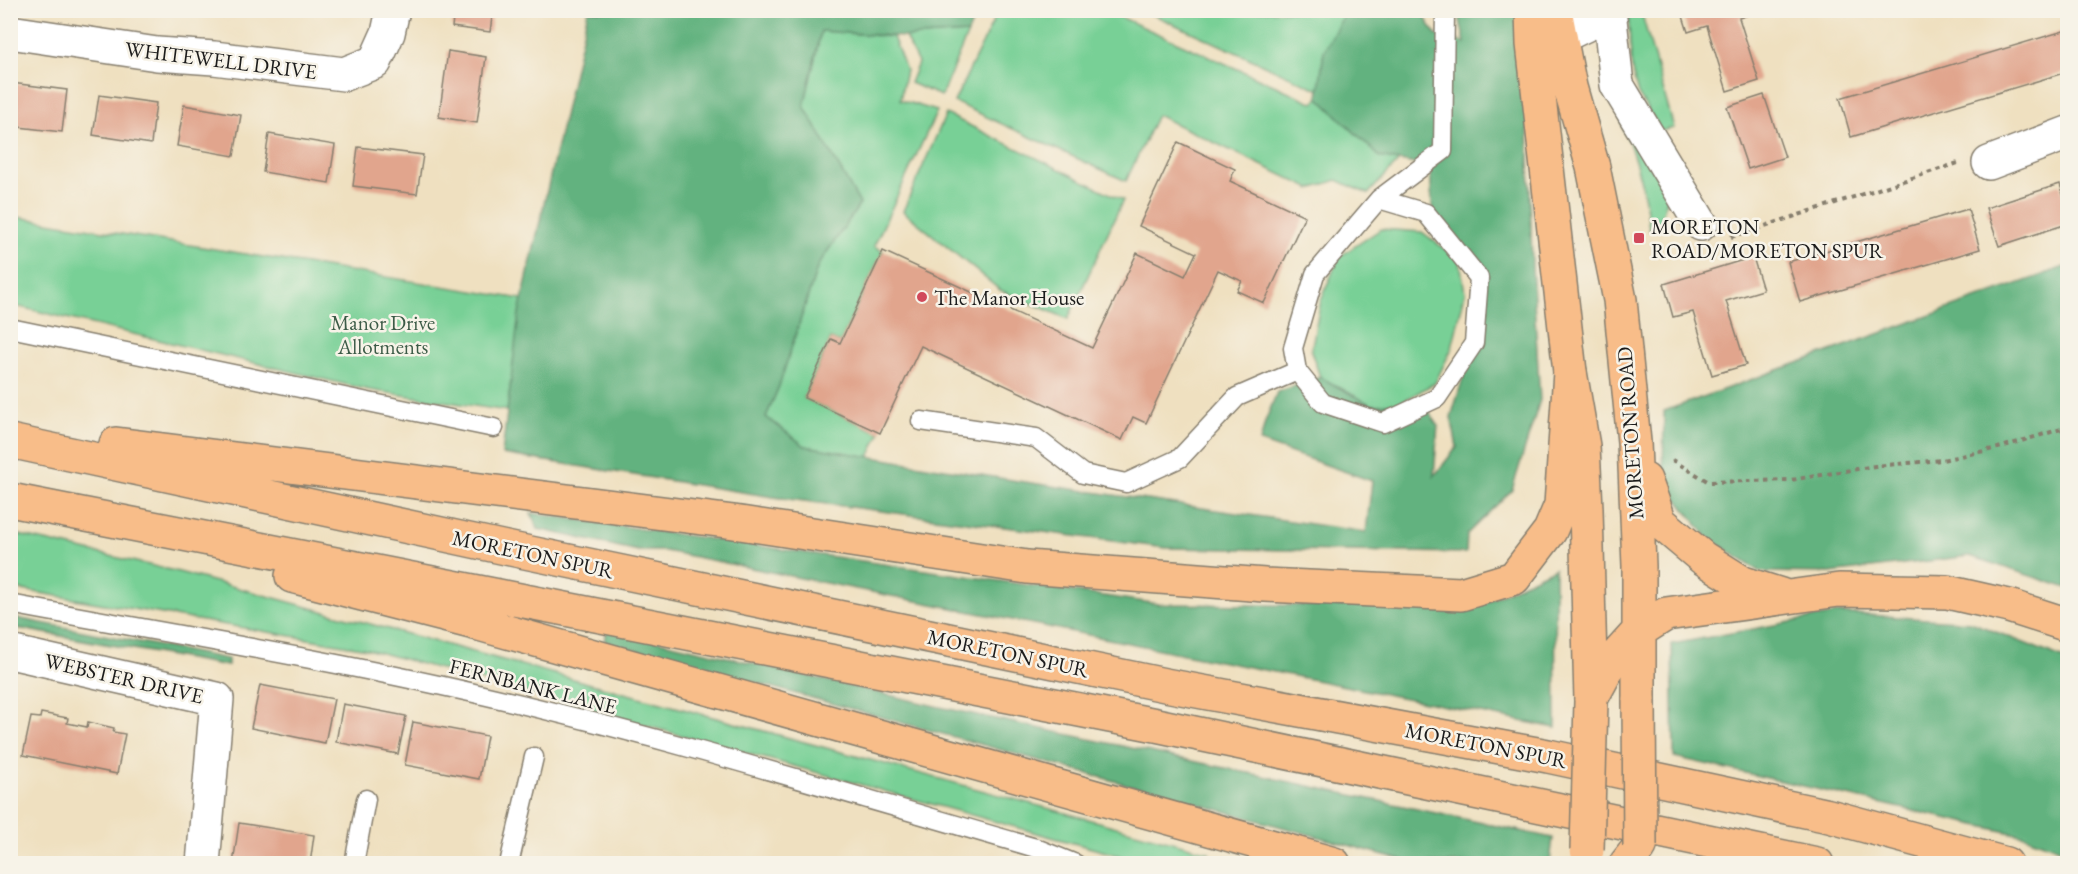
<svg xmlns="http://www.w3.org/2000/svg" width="2078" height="874" font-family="'EB Garamond',serif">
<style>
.green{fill:#78d096;stroke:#4a7659;stroke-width:1.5}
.forest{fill:#62b27f;stroke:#3f674e;stroke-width:1.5}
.building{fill:#e1a58d}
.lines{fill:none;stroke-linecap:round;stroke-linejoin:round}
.service-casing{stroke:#867e6e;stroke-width:21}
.minor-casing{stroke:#867e6e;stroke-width:36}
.primary-casing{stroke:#867e6e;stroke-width:36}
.motorway-casing{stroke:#867e6e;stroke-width:36}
.path{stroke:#867e6e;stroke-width:4;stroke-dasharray:4.5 4.5;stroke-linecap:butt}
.service{stroke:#fff;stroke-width:18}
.minor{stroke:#fff;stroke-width:33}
.primary{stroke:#f8bd89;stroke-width:33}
.motorway{stroke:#f8bd89;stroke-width:33}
.primary-bridge-casing{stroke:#867e6e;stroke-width:36;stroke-linecap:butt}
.primary-bridge{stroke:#f8bd89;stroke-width:33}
.poi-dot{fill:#d1495b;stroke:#f7f3e8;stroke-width:2}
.labels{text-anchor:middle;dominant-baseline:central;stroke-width:5;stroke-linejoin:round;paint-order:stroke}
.street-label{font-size:21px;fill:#1c1c1c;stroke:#f7f3e8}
.poi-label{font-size:21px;fill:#1c1c1c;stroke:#f7f3e8;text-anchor:start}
.park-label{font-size:21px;fill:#3c5b47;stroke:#f7f3e8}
</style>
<rect width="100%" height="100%" fill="#f7f3e8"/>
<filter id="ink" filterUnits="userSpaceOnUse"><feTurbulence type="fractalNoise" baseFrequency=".0167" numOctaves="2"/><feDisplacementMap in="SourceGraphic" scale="12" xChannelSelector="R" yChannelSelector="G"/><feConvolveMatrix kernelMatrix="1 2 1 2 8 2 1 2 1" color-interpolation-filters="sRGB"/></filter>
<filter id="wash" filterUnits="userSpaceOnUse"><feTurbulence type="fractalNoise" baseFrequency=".008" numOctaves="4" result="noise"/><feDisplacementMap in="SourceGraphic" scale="24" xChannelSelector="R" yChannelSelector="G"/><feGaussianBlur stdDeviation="1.35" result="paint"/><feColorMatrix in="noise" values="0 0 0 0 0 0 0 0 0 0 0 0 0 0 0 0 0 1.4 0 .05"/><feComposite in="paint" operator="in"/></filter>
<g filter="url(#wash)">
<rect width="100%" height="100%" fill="#efe0c0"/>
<path class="green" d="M998,11H1107L1314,103L1318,97L1380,157L1399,161L1368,194L1337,180L1311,189L1157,115L1126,181L954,102Z
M1145,11H1346L1324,51L1319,90Z
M1628,11H1641L1674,128L1661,131L1638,94L1632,71Z
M821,31L893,37L906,70L900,100L937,111L874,246L883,251L840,343L831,339L804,398L880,433L869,457L805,446L766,417L779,386L818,265L860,204L804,106Z
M968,33L941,96L910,83L918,63L905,37Z
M946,114L1123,200L1068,319L1000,290L903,211Z
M1622,118L1668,195L1660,224L1649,230C1647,200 1639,173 1630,145C1627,136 1620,128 1622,118Z
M11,216L522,299L507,411L369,390L11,305Z
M1381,229L1422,232L1460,261L1465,293L1452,348L1435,383L1398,404L1371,405L1320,377L1311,351L1321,300L1339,257Z
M11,533L179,572L1209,852L1211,863H1146L367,649L11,588Z"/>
<path class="forest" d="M588,11H977L968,33L905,37L821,31L804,106L860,204L818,265L779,386L766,417L805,446L1018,481L1366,532L1372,481L1260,442L1265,422L1277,392L1320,377L1371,405L1423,403L1438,425L1434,476L1457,447L1451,417L1486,303L1472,251L1433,229L1430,167L1380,157L1318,97L1324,51L1346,11H1421L1436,35L1465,43L1458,11H1522L1527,85L1532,266L1540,400L1512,490L1467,534L1466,553L1166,548L773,497L502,454L519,313Z
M2067,266V588L1970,556L1830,573L1760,572L1707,537L1663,481L1664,411Z
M531,513L1159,604L1475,607L1555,568L1556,728L665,551H638L538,529Z
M1839,613L1971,622L2067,660V852L2025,836L1674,757L1672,644Z
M11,617L228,659V666L11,627Z
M608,629L935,706L1553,838L1550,863H1413L604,641Z"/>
<g id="blocks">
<path class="building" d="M454,10H493L490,32L452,27Z
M1681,10H1763L1739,18L1759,81L1727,91L1707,26L1688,32Z
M2067,30V72L1851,137L1840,98Z
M448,51L486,57L477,123L439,117Z
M11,83L67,90L62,132L10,126Z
M99,95L156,103L151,144L93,135Z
M1764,95L1785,157L1748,169L1727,107Z
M184,105L241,115L234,156L177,146Z
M269,134L335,145L329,183L263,172Z
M1178,142L1235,169L1230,181L1305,216L1264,303L1237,291L1242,281L1218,270L1146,423L1133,417L1122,440L921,346L880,433L804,398L831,339L840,343L883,251L1092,348L1137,253L1185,276L1196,253L1139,226Z
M358,147L423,155L417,194L353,186Z
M2060,184L2067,209V224L1999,246L1986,208Z
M1968,209L1980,249L1800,302L1788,262Z
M1753,257L1763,290L1726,301L1746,365L1712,375L1693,312L1673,317L1664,284Z
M260,685L334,699L325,743L251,728Z
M343,704L406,716L398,754L336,742Z
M41,713L68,718L67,723L87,727L88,722L114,728L113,732L125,734L117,774L23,755L31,717L40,718Z
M413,722L487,736L479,779L405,765Z
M239,823L314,835L310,864H233Z"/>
</g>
</g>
<g filter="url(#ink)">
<use href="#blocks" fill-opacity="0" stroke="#867e6e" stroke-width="1.5"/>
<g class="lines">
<g class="service-casing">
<path id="service" d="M10,328L494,428
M1297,371L1323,403L1383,423L1437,398L1474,343L1479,278L1426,213L1379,199
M921,421L1036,438L1083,474L1126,483L1180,458L1237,397L1297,371L1293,348L1315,274L1379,199L1443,151L1445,10
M10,604C165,633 321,658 474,693C663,736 850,795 1036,848L1076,864
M354,864L366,799
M509,864L534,757"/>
</g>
<g class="minor-casing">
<path id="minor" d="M1609,10L1617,85L1701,224
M10,32L157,54L214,58L344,74L375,62L388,33L393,10
M1560,37L1610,13
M1989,163L2068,133
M10,652L217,699L203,864"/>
</g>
<g class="primary-casing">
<path id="primary" d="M1532,10L1533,44L1570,372L1583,446L1586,509L1591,701
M1555,10L1570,87L1593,167L1620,300L1634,442L1639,566V700
M1645,480L1660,522L1703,558L1743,583L1781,595
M1591,699L1611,662L1639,631L1666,614L1839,590L1947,592L2009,606L2068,625
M1626,864L1640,846"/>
</g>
<g class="motorway-casing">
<path id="motorway" d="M10,441L506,548L1165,685L1548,756L1829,816L2006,864
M116,444L734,522L1027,567L1265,585L1461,594L1514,578L1550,531L1561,505L1570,372
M10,500L1156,725L1817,864
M292,576L479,624L1334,864"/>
</g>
<path class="path" d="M1731,237L1958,163
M1672,460L1709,482L1791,480L1875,466L1942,460L1998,448L2068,427"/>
<use href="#service" class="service"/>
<use href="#minor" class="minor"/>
<use href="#primary" class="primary"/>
<use href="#motorway" class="motorway"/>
<g class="primary-bridge-casing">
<path id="primary-bridge" d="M1639,700L1640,846
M1587,850L1591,701"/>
</g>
<use href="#primary-bridge" class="primary-bridge"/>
</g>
</g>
<g class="poi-dot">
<rect x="1633" y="232" width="12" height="12" rx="3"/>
<circle cx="922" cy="297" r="6"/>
</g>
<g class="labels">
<g class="street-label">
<text transform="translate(221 60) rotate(7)">WHITEWELL DRIVE</text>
<text transform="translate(1630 433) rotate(-94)">MORETON ROAD</text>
<text transform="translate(533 554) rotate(12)">MORETON SPUR</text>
<text transform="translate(1008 653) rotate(12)">MORETON SPUR</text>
<text transform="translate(124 678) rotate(13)">WEBSTER DRIVE</text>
<text transform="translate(533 686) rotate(14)">FERNBANK LANE</text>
<text transform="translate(1486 745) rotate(11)">MORETON SPUR</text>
</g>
<g class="poi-label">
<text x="1651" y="226">MORETON<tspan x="1651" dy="24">ROAD/MORETON SPUR</tspan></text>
<text x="934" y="297">The Manor House</text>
</g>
<g class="park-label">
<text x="383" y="322">Manor Drive<tspan x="383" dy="24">Allotments</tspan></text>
</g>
</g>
<rect width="2078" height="874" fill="none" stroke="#f7f3e8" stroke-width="36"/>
</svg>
